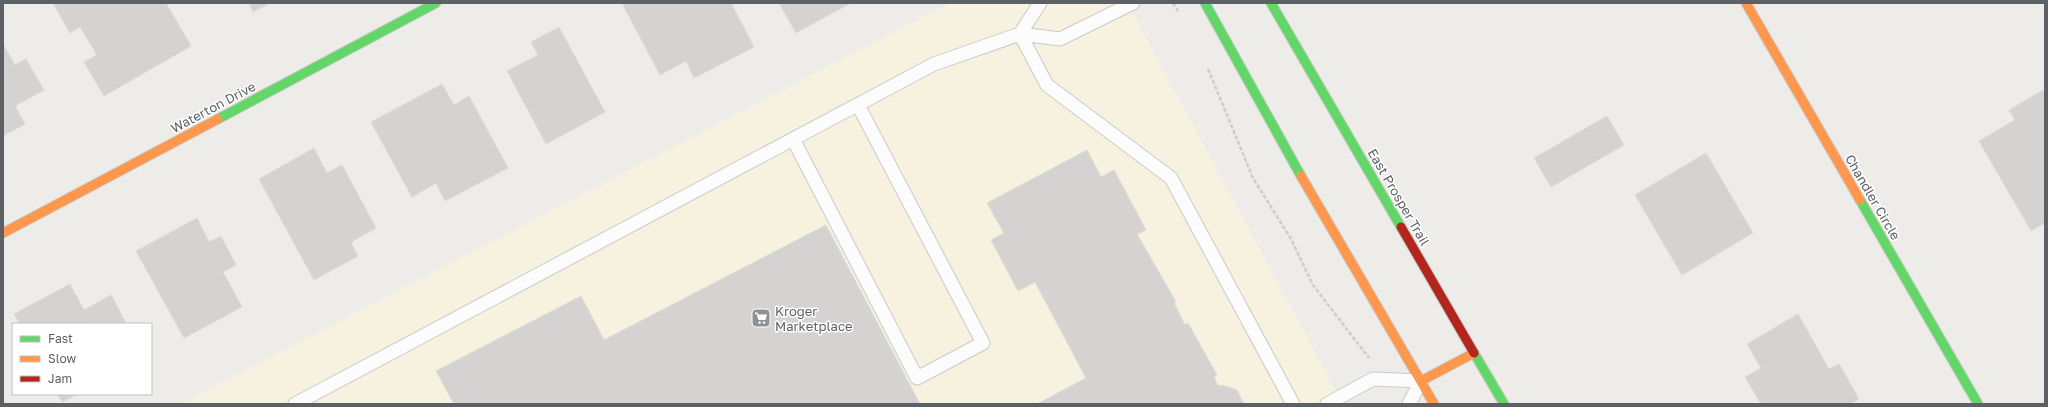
<svg xmlns="http://www.w3.org/2000/svg" width="2048" height="407" font-family="'Golos Text',sans-serif">
<style>
.commercial{fill:#f7f1e0}
.building{fill:#d4d3d1;stroke:#dcdbd7}
.lines{fill:none;stroke-linecap:round;stroke-linejoin:round}
.lane-casing{stroke:#cacaca;stroke-width:15}
.fast-casing{stroke:#c9c9c8;stroke-width:11}
.slow-casing{stroke:#c9c9c8;stroke-width:11}
.jam-casing{stroke:#c9c9c8;stroke-width:11}
.path{stroke:#c9cecb;stroke-width:2.5;stroke-dasharray:4 2;stroke-linecap:butt}
.lane{stroke:#fcfcfc;stroke-width:13}
.fast{stroke:#63d668;stroke-width:9}
.slow{stroke:#ff974d;stroke-width:9}
.jam{stroke:#b3261e;stroke-width:9}
.labels{text-anchor:middle;dominant-baseline:central;stroke-width:3;stroke-linejoin:round;paint-order:stroke}
.street-label{font-size:13px;fill:#5c6166;stroke:#fff}
.poi-label{font-size:13px;fill:#5c6166;stroke:#fff;text-anchor:start}
</style>
<rect width="100%" height="100%" fill="#edece8"/>
<path class="commercial" d="M950,3H1127L1343,404H181Z"/>
<path class="building" d="M53,3H166L191,46L104,96L84,62L97,55L80,27L70,33Z
M249,3H270L253,12Z
M622,3H731L754,47L694,78L686,61L660,75Z
M779,3H851L796,33Z
M559,27L605,112L546,144L507,71L538,55L531,42Z
M3,44L15,65L26,59L44,90L15,106L25,124L3,136Z
M442,84L454,105L469,96L508,168L445,201L436,183L412,197L371,122Z
M2043,90L2045,94V223L2031,231L1979,141L2015,120L2009,110Z
M1607,116L1624,145L1551,187L1534,158Z
M314,148L327,173L342,165L376,228L351,242L358,256L314,280L259,179Z
M1087,150L1101,177L1114,170L1146,230L1137,234L1176,302L1174,303L1185,325L1188,323L1217,375L1214,377L1218,386L1222,385L1237,390L1244,404H1037L1086,378L1035,282L1018,291L991,240L1004,233L987,203Z
M1706,153L1753,233L1682,275L1635,195Z
M197,218L209,242L221,236L236,265L223,272L242,307L184,338L136,251Z
M826,225L920,404H454L436,371L581,296L604,340Z
M70,284L84,310L111,295L126,323L20,324L14,314Z
M1798,314L1829,369L1839,364L1859,399L1850,404H1761L1745,377L1761,368L1747,344Z
M58,394H78L62,402Z"/>
<g class="lines">
<g class="lane-casing">
<path id="lane" d="M1020,34L1047,85L1171,178L1293,404
M1020,34L1040,3
M793,139L917,378L983,343L858,105
M295,404L934,64L1020,34L1060,39L1133,3
M1327,404L1373,379L1421,381L1409,404"/>
</g>
<g class="fast-casing">
<path id="fast" d="M1205,3L1301,176
M1271,3L1401,227
M218,119L436,3
M1860,200L1978,404
M1474,353L1504,404"/>
</g>
<g class="slow-casing">
<path id="slow" d="M1746,3L1860,200
M1301,176L1434,404
M3,233L218,119
M1421,381L1474,353"/>
</g>
<g class="jam-casing">
<path id="jam" d="M1401,227L1474,353"/>
</g>
<path class="path" d="M1173,3L1178,11
M1208,69L1253,178L1291,239L1313,285L1369,358"/>
<use href="#lane" class="lane"/>
<use href="#fast" class="fast"/>
<use href="#slow" class="slow"/>
<use href="#jam" class="jam"/>
</g>
<defs>
<g id="supermarket-square" transform="scale(1)"><rect x="-9" y="-9" width="18" height="18" rx="4" fill="#8f9294" stroke="#fff"/><path d="M-6-5.5h2.5l.6 2H6L4.5 2H-2.5L-4.4-4H-6ZM-1.5 3.2a1.3 1.3 0 1 0 .1 0ZM3 3.2a1.3 1.3 0 1 0 .1 0Z" fill="#fff"/></g>
</defs>
<g fill-rule="evenodd">
<use href="#supermarket-square" x="761" y="318"/>
</g>
<g class="labels">
<g class="street-label">
<text transform="translate(213 107) rotate(-28)">Waterton Drive</text>
<text transform="translate(1399 197) rotate(60)">East Prosper Trail</text>
<text transform="translate(1873 197) rotate(60)">Chandler Circle</text>
</g>
<g class="poi-label">
<text x="775" y="311">Kroger<tspan x="775" dy="15">Marketplace</tspan></text>
</g>
</g>
<rect width="2048" height="407" fill="none" stroke="#5c6166" stroke-width="8"/>
<rect x="12" y="323" width="140" height="72" fill="#ffffff" stroke="#bec0c2"/>
<rect x="20" y="336" width="20" height="6" fill="#63d668" stroke="#bec0c2"/>
<text x="48" y="343" font-size="12" fill="#5c6166">Fast</text>
<rect x="20" y="356" width="20" height="6" fill="#ff974d" stroke="#bec0c2"/>
<text x="48" y="363" font-size="12" fill="#5c6166">Slow</text>
<rect x="20" y="376" width="20" height="6" fill="#b3261e" stroke="#bec0c2"/>
<text x="48" y="383" font-size="12" fill="#5c6166">Jam</text>
</svg>
